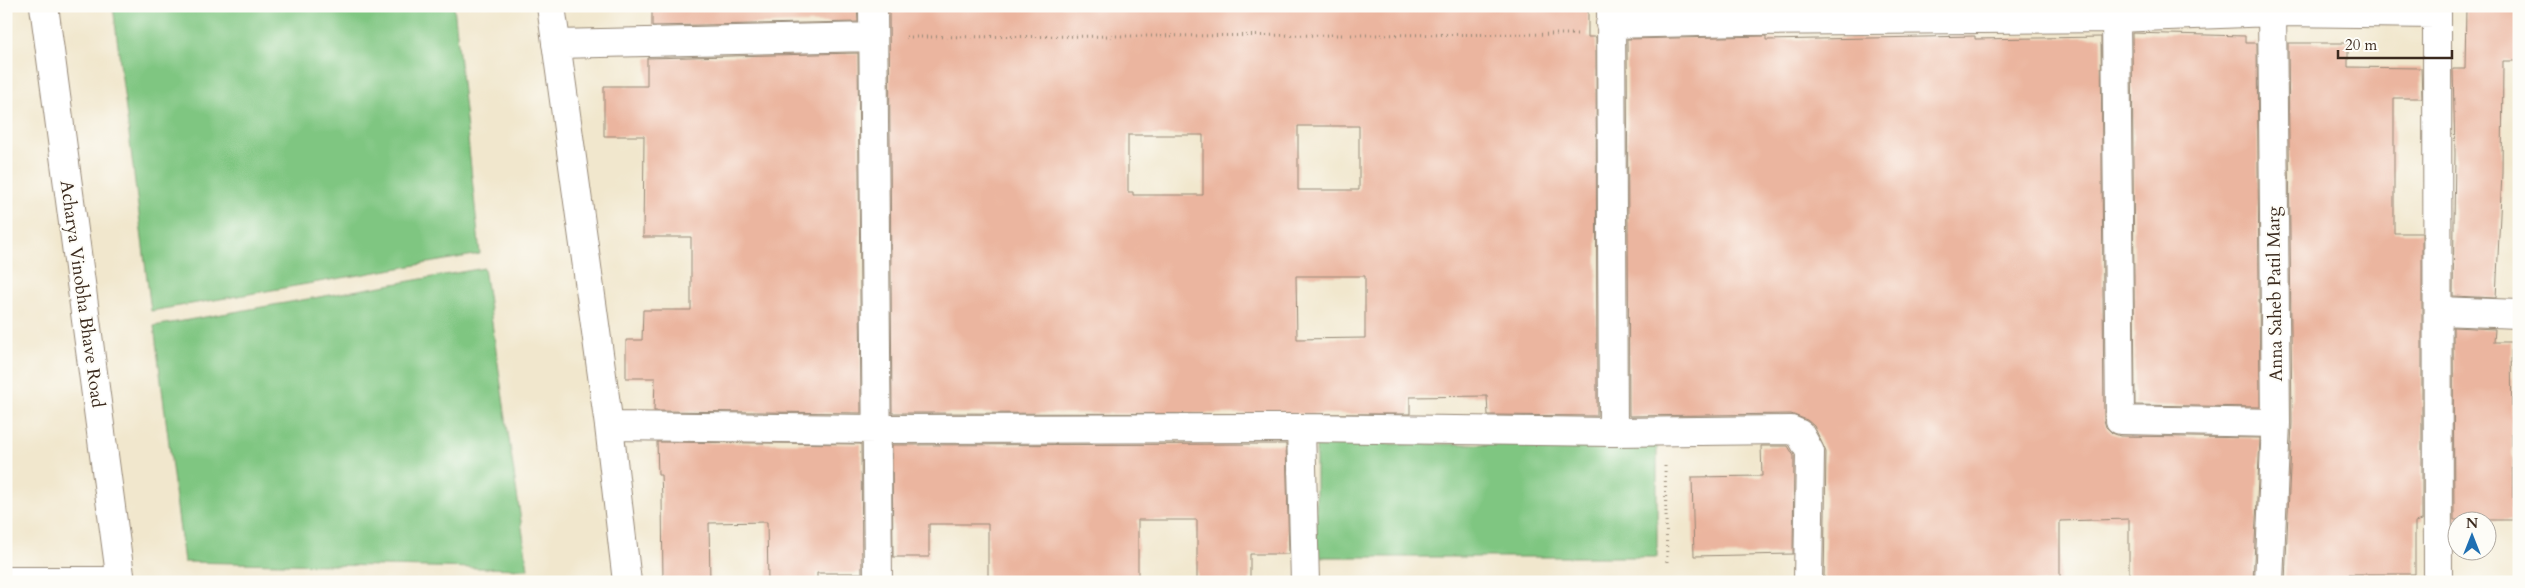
<svg xmlns="http://www.w3.org/2000/svg" width="2525" height="588" font-family="Cardo,serif">
<style>
.green{fill:#7fc681;stroke:#5d7850}
.building{fill:#ebb59f;fill-rule:evenodd}
.lines{fill:none;stroke-linecap:round;stroke-linejoin:round}
.street-casing{stroke:#968876;stroke-width:30}
.secondary-casing{stroke:#968876;stroke-width:30}
.path{stroke:#968876;stroke-width:3;stroke-dasharray:1 4;stroke-linecap:butt}
.street{stroke:#fff;stroke-width:28}
.secondary{stroke:#fff;stroke-width:28}
.labels{text-anchor:middle;dominant-baseline:central;stroke-width:4;stroke-linejoin:round;paint-order:stroke}
.street-label{font-size:18px;fill:#3b2a1e;stroke:#fdfcf7}
</style>
<rect width="100%" height="100%" fill="#fdfcf7"/>
<filter id="ink" filterUnits="userSpaceOnUse"><feTurbulence type="fractalNoise" baseFrequency=".02" numOctaves="2"/><feDisplacementMap in="SourceGraphic" scale="10" xChannelSelector="R" yChannelSelector="G"/><feConvolveMatrix kernelMatrix="1 2 1 2 8 2 1 2 1" color-interpolation-filters="sRGB"/></filter>
<filter id="wash" filterUnits="userSpaceOnUse"><feTurbulence type="fractalNoise" baseFrequency=".0096" numOctaves="4" result="noise"/><feDisplacementMap in="SourceGraphic" scale="20" xChannelSelector="R" yChannelSelector="G"/><feGaussianBlur stdDeviation="1.12" result="paint"/><feColorMatrix in="noise" values="0 0 0 0 0 0 0 0 0 0 0 0 0 0 0 0 0 1.4 0 .05"/><feComposite in="paint" operator="in"/></filter>
<g filter="url(#wash)">
<rect width="100%" height="100%" fill="#f1e7cd"/>
<path class="green" d="M113,6H454L480,254L151,311Z
M484,268L528,569L184,562L154,326Z
M1316,444H1657V557H1316Z"/>
<g id="blocks">
<path class="building" d="M652,6H857L858,22L652,26Z
M889,6H1588V37H1596L1597,416L1488,415L1487,396L1410,397V414L892,413ZM1298,126H1359V190H1298ZM1128,135H1203V195H1133V192H1128ZM1296,276H1365V338L1297,339Z
M2466,6H2519V61H2503L2502,173L2496,298L2453,296L2455,153L2453,69H2465Z
M2132,33L2245,36V43H2257L2260,407L2135,405Z
M1766,36V40L1975,36V39L2101,37L2104,420L2106,427L2112,433L2120,436L2260,438L2253,582H2129V519L2060,521V582H1824L1826,452L1814,426L1807,420L1791,414L1629,416L1627,39Z
M2288,43H2348V67L2421,68L2422,98H2394V233H2422V520L2415,522V574H2349V582H2285L2292,423Z
M858,53L861,413L654,411L655,378H626V340H642L643,310H691V237H643L644,136H604V86H647V58Z
M2453,327L2495,329L2494,342H2511L2513,520H2454Z
M657,442L861,444L862,573H817V582H768L767,522L709,523L710,582H663L662,497L661,475H658Z
M1286,444L1289,554H1250V582H1197V520H1138V582H988V524H929V557H893L892,445Z
M1761,446H1788L1794,456L1793,554L1694,556L1692,477L1762,476Z"/>
</g>
</g>
<g filter="url(#ink)">
<use href="#blocks" fill-opacity="0" stroke="#968876" stroke-width="1"/>
<g class="lines">
<g class="street-casing">
<path id="street" d="M551,6L609,426L627,582
M873,6L878,582
M1611,6L1613,432
M2437,14L2438,582
M2116,18L2120,420L2276,423
M1610,24L1746,21L2116,18L2272,12L2437,14V6
M556,44L873,37
M2439,311L2519,314
M609,426L876,429L1301,428L1613,432L1791,430L1800,434L1810,452L1808,582
M1301,428L1305,582
M6,581H121
M2269,582L2276,423L2272,6"/>
</g>
<g class="secondary-casing">
<path id="secondary" d="M44,6L121,582"/>
</g>
<path class="path" d="M906,37L1578,34
M1665,466L1667,562"/>
<use href="#street" class="street"/>
<use href="#secondary" class="secondary"/>
</g>
</g>
<g class="labels">
<g class="street-label">
<text transform="translate(82 294) rotate(82)">Acharya Vinobha Bhave Road</text>
<text transform="translate(2275 294) rotate(-91)">Anna Saheb Patil Marg</text>
</g>
</g>
<rect width="2525" height="588" fill="none" stroke="#fdfcf7" stroke-width="25"/>
<g transform="translate(2472 536)"><circle r="24" fill="#fdfcf7" stroke="#afa8a0"/>
<path d="M0-4L9 19L0 12L-9 19Z" fill="#1f6fb2"/>
<text y="-8" font-size="14" font-weight="bold" text-anchor="middle" fill="#3b2a1e">N</text>
</g>
<path d="M2338 50v8h114v-8" fill="none" stroke="#3b2a1e" stroke-width="2.5"/>
<text x="2345" y="50" font-size="15" fill="#3b2a1e" stroke="#fdfcf7" stroke-width="4" paint-order="stroke">20 m</text>
</svg>
